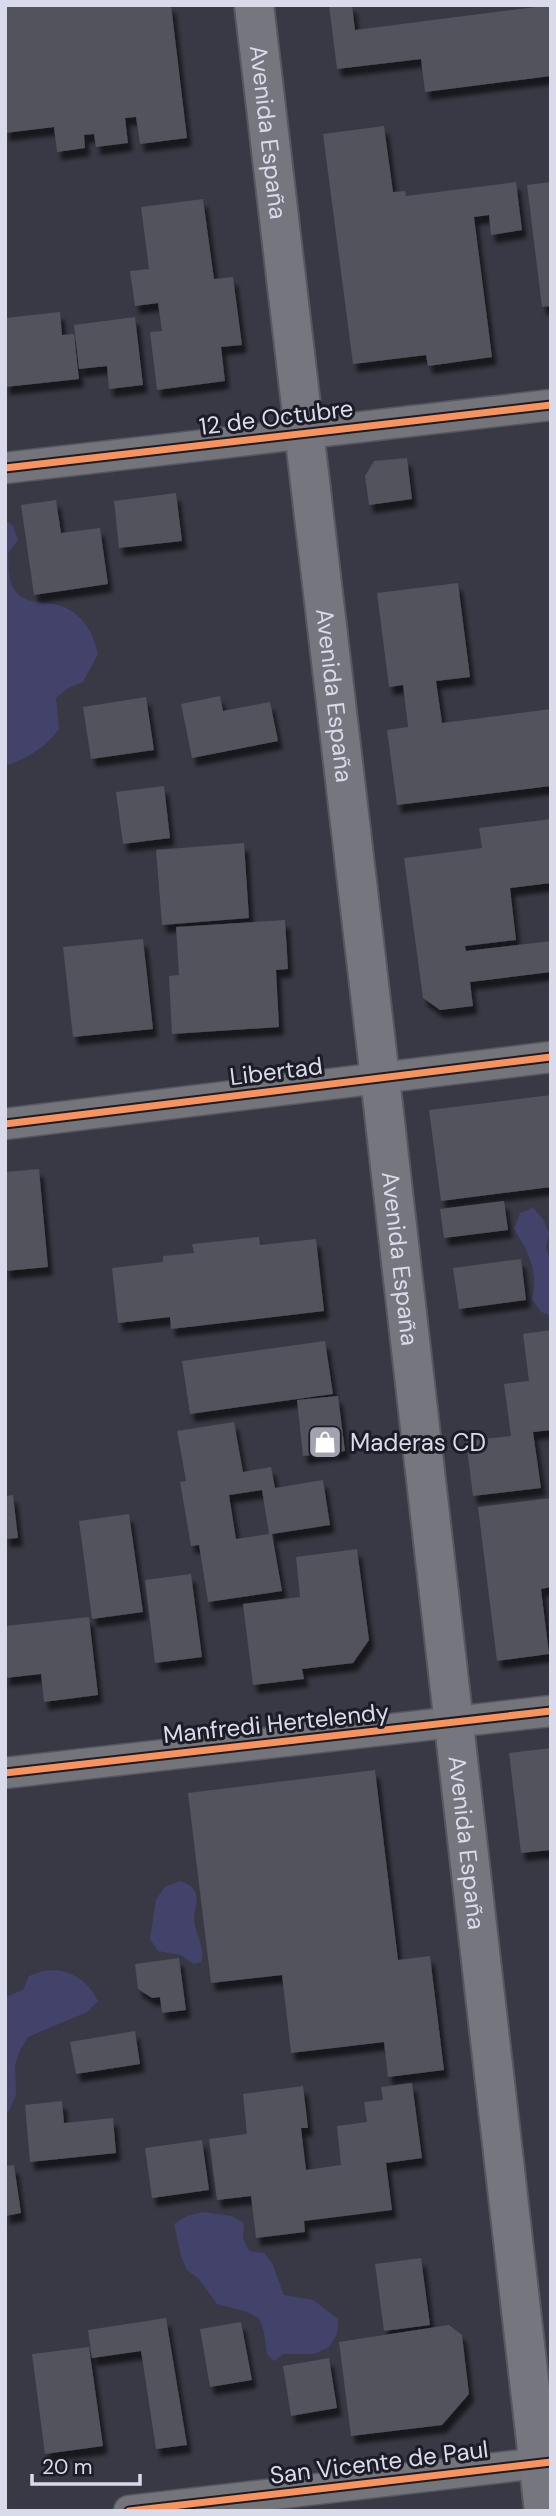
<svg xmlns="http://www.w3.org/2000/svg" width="556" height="2516" font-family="'DM Sans',sans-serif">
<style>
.green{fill:#43426b}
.building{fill:#52525d;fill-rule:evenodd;filter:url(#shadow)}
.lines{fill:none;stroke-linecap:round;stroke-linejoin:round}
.street-casing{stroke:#575762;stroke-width:33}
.secondary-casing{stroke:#575762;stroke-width:42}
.street{stroke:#74747b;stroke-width:30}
.secondary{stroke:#76767f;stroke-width:38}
.cycleway-casing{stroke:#1c1c27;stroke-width:11}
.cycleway{stroke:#f8935d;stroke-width:7}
.labels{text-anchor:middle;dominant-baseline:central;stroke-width:6;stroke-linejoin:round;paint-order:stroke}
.street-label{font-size:24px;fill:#dadbea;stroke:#1c1c27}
.poi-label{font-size:24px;fill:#dadbea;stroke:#1c1c27;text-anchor:start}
</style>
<defs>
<filter id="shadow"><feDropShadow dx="4.5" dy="8" stdDeviation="2" flood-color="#0009"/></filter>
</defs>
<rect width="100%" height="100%" fill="#393945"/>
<path class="green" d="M5,520L13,526L18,540L8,553C9,562 8,577 12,585C22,608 46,599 64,607C85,617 93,633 98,654L83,682L68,688L56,698L59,729C46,747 27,759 5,766Z
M533,1208L543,1219L549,1233L546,1247L551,1264V1316L541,1312L532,1299C539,1272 528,1251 514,1229L520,1213Z
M180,1881C186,1883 191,1885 194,1890C200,1900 194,1908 194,1918C194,1933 206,1947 201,1962L194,1964L181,1955L158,1951L150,1939L156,1899L165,1887Z
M57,1970C77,1974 89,1983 98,2001L87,2012L28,2037L20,2050L15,2065L16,2095L9,2111L5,2112V1997L23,1990L29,1976L43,1971Z
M202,2212L232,2216L244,2223L243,2238L249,2251L264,2253L272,2263L284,2295L313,2300L338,2319L337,2334L329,2347L314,2354H283L274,2361L267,2354L264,2332L259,2318L245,2311L217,2304L199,2279L187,2270L181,2256L174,2224L187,2216Z"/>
<path class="building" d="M5,5H171L187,138L140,144L136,117L125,118L128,143L96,147L94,134L84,135L85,148L57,152L54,127L5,133Z
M329,5H352L355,30L551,5V76L425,92L421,59L337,69Z
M384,126L393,192L405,191L406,196L516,182L522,230L491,235L489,215L474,217L492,357L428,366L426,355L353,364L323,134Z
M551,182V306L542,307L527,185Z
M203,199L214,279L233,277L242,345L221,347L225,381L157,390L150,332L162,331L158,303L135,306L130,271L149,269L141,207Z
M60,312L62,335L74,334L79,379L5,387V318Z
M135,317L143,385L109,389L107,366L79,369L74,325Z
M407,458L412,499L369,505L365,476L374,461Z
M176,493L182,541L119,548L114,501Z
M56,500L61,533L100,528L108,584L34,595L21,505Z
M458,583L470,677L436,681L442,723L551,709V786L397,805L387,730L408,727L403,685L389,687L377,593Z
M220,696L223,711L270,702L278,741L192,758L181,704Z
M146,697L154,750L91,759L83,707Z
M164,786L170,838L123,844L116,792Z
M551,819V883L510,888L516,940L465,946L466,951L551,941V972L470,982L473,1006L440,1010L423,998L404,858L482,848L479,828Z
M244,843L249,918L162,925L156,850Z
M285,920L288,969L276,970L279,1027L172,1034L169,976L179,975L176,927Z
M143,939L153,1029L73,1037L63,947Z
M551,1095V1187L441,1201L429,1110Z
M39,1169L48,1267L5,1271V1172Z
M504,1201L508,1230L444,1238L440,1209Z
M259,1237L260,1245L316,1239L324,1311L171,1329L170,1317L118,1323L112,1268L163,1262V1256L194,1253L192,1244Z
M521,1259L526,1300L459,1309L453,1268Z
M551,1330V1430L533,1432L541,1488L473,1496L466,1441L511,1436L504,1384L529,1381L523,1334Z
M325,1341L333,1394L190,1414L182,1361Z
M338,1396L345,1451L303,1456L297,1400Z
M234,1422L243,1472L271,1467L275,1488L323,1480L330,1525L272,1534L282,1591L208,1602L199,1545L191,1546L180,1482L186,1481L177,1431ZM262,1490L269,1534L236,1539L229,1495Z
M13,1495L18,1538L5,1539V1496Z
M551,1498V1587L541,1589L549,1654L497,1661L478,1507Z
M129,1514L143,1612L92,1619L79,1521Z
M357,1549L369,1640L353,1663L302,1669L304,1679L253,1685L243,1604L300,1597L296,1557Z
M191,1574L202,1657L155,1663L145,1580Z
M89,1617L98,1695L44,1702L41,1674L5,1678V1626Z
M551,1748V1850L521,1853L509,1753Z
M375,1770L398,1960L430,1956L444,2070L388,2077L384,2042L291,2053L282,1975L211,1983L188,1793Z
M179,1958L186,2010L162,2013L160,1997L152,1998L138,1989L135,1964Z
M135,2031L140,2064L76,2074L70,2042Z
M412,2083L422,2158L386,2163L392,2210L304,2221L305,2232L256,2238L251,2196L217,2200L209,2139L247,2134L243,2094L303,2086L308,2128H301L306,2170L341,2165L337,2126L367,2122L364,2102L383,2100L381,2087Z
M62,2101L64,2123L113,2118L116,2153L30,2162L25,2105Z
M202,2140L209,2190L152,2198L145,2148Z
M14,2165L21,2213L5,2216V2166Z
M421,2258L430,2325L384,2331L375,2264Z
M166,2318L187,2445L156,2449L141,2351L92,2358L88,2330Z
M241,2322L252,2380L210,2387L200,2329Z
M449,2325L462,2335L469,2394L442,2425L351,2436L339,2342Z
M89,2347L103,2446L45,2454L32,2354Z
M329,2358L337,2408L291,2416L283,2366Z"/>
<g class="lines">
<g class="street-casing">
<path id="street" d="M5,468L551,405
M5,1124L551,1057
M5,1773L551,1711
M129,2511L538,2463"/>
</g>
<g class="secondary-casing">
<g id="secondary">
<path id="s1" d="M254,5L380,1078L544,2511"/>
</g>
</g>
<use href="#street" class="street"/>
<use href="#secondary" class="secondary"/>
<g class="cycleway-casing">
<path id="cycleway" d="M5,468L551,405
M5,1124L551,1057
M5,1773L551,1711
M129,2511L551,2462"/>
</g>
<use href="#cycleway" class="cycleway"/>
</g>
<defs>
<g id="shop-square" transform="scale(1.75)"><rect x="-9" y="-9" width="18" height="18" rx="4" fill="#a2a2b0" stroke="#1c1c27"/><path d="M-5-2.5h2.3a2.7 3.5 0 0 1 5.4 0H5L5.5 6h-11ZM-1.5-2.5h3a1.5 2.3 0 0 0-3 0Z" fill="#fff"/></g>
</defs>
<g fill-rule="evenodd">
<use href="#shop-square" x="325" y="1442"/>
</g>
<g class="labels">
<g class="street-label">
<text stroke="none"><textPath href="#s1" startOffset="128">Avenida España</textPath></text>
<text transform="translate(276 417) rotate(-7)">12 de Octubre</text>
<text stroke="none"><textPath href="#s1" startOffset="695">Avenida España</textPath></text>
<text transform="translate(276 1071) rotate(-7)">Libertad</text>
<text stroke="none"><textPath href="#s1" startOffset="1262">Avenida España</textPath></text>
<text transform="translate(276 1723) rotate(-6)">Manfredi Hertelendy</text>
<text stroke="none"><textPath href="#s1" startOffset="1850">Avenida España</textPath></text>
<text transform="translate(379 2462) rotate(-7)">San Vicente de Paul</text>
</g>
<g class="poi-label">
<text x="350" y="1442">Maderas CD</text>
</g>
</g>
<rect width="556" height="2516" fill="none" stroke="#dadbea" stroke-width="14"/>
<path d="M32 2474v10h108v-10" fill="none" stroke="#dadbea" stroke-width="3.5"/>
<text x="42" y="2474" font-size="21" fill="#dadbea" stroke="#1c1c27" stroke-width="5" paint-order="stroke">20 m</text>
</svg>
